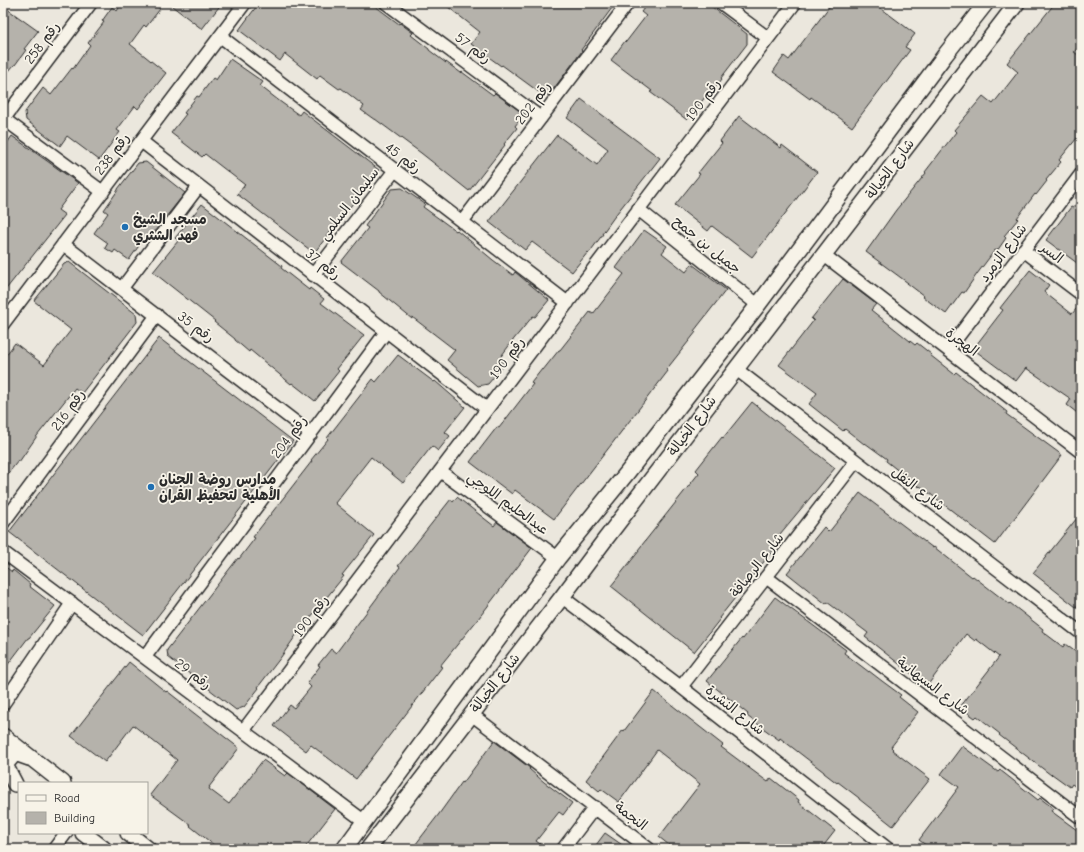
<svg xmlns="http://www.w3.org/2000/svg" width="1084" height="852" font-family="'Comic Neue','Playpen Sans Arabic',sans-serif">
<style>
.building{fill:#b5b2ab;stroke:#2b2b2b}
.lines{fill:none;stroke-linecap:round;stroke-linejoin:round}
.minor-casing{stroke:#2b2b2b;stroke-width:15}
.tertiary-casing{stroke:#2b2b2b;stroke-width:18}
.minor{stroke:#f7f3e8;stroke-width:12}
.tertiary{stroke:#f7f3e8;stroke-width:15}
.poi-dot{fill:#1f6fb2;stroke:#f7f3e8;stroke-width:1.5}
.labels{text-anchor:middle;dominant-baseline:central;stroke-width:3.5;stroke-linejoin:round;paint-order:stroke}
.street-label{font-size:14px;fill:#2b2b2b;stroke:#f7f3e8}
.poi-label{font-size:14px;font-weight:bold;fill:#2b2b2b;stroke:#f7f3e8;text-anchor:start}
</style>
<rect width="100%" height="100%" fill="#ebe7dd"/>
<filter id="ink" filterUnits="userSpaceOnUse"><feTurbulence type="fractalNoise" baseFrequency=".025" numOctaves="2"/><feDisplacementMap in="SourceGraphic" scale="8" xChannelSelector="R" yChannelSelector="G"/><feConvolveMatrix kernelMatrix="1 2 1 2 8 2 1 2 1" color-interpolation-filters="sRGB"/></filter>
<g filter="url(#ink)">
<path class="building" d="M122,3H152L160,9L146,27L144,25L130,44L166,73L138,109L135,106L117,130L120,132L99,160L67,136L60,146L26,120L25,112L43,88L51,95L72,68L73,69L90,45L88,43L104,22L102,21L112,7L117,11Z
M168,3H222L202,29Z
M259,3H371L399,24L400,23L413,33L411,35L429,49V50L446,63V62L461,73L462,72L493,95L495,93L524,114L515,126L517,128L504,144L505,145L469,191L421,153L375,119V120L361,110L364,106L341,88L339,89L320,75L317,79L285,54L280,61L239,30Z
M443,3H605L612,8L581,50L582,51L549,95H543L502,65L501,66L471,44L480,32Z
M648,3H707L747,34V44L721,78L722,79L708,97L706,96L687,120L650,92L652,91L611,60L625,41L626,42L646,16L641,12Z
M832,3H874L915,34L905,47L910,50L852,127L811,97L810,99L773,72L784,56L789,60Z
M1055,3H1081V44L1074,52L1081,57V141L1077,138L1059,160L1061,162L1046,180L1047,181L1036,195L1035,194L1017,218L1018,219L1004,236L1006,238L997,251L995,250L977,274L964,293L962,292L946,314L923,297L924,296L907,283H908L866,252L896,210L926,173L925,172L956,132L954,130L983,96L993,104L1018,72L1007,63Z
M3,6L38,31L24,49L26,50L15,65H14L3,78Z
M230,59L263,82L260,86L282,103L299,115L302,111L379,170L314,253L237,194L245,185L205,154L202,157L171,133L186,114L184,113L197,96L199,97L213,78L216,80Z
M581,99L660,158L617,213L602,234H603L589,253L588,252L572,272L532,242L525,250L489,222L557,135L597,165L608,149L567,118Z
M739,116L781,148L782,145L817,172L752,257L712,226L708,231L675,205L700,174L698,173L722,143L720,141Z
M12,136L78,183L58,210L65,215L3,293V149Z
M146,162L185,193L146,242L143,240L129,260L115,250L113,253L105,248L108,243L94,233L108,213L104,210L118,190V189L138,163Z
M402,188L425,204L423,207L456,231L457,230L493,260L513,275L515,272L549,300L535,317L533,316L514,339L499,359L505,364L488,384L478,386L447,360L455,350L412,317V319L379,292V291L341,262L368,228L365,226L392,189Z
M1081,197V266L1046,240L1071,207L1073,208Z
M202,204L282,266L281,268L309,290L310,288L324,299L321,303L364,335L337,369L339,371L315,401L292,383L291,384L250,350L249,352L235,340V339L214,322L215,321L153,272L178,241L175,238Z
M644,230L667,246L662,253L686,272L692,264L726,290L694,331L696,332L666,370L668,371L554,519L515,490L512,494L470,462L497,427L499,428L533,384L531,383L542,369L543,370L559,350H560L590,312L593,314L624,274L616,268Z
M69,262L136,314L137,322L82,393L75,388L37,436L19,462L18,461L3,480V359L15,343L44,365L71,330L34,301L64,264Z
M1030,270L1049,285L1044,292L1072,314L1081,303V416L1067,405L1071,399L1026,368L1016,381L973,349L1003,310L1000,308Z
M843,279L876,304L871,310L915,345L917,343L931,354L930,355L954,374L956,372L1007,412L1006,414L1062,455L995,544L920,486L919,487L886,461L887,459L865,443L864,444L845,429L843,431L809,404L817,393L779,365L814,320L811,319Z
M159,338L293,441L143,635L9,532Z
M398,355L434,382L435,381L465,407L445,432L450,436L438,451L432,446L403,483L371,457L335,503L374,535L342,575L344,576L297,634L281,657L258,687L259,688L244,707L236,710L168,657L167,650L238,558L239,559L255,538L253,537L312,461L311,460L328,439L327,438L373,379L376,382Z
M752,402L835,468L770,546L774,549L719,618L720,619L694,652L611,586L639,551L638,550L699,473L696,470L722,437L723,438Z
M860,493L896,520L933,548L934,547L972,577L973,576L1009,604L1010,603L1043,629L1042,631L1063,647L1065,644L1081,656V791L1072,784L1070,787L1052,774L1051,775L999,735L1000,734L977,716L975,718L960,707L999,657L976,639L975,641L966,634L927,686L865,637L868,633L827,602L826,604L787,573L824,527L829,532Z
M457,497L494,526L497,522L532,548L478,619L440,666L442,667L356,779L311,745L306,751L274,726L290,705L294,708L311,687L307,683L320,666L318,665L331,649L336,653L400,567L398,566L413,547L451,499L453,502Z
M1081,513V601L1076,607L1033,573Z
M3,565L12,572L13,570L30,584L29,586L55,606L29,638H28L3,671Z
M775,597L846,650L844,653L869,672V671L882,681L901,695L899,697L918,712L891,747L893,749L892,750L930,779L893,826L859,799V798L838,782L837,783L824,773V772L780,738L779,740L747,716L748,714L707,681L742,638L743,639Z
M129,662L166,692L167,691L181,702V703L239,748L209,787H210L209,789L229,804L263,760L285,776L288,773L335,809L304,849H219L190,826L191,825L150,795L177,760L133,725L105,762L71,736Z
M654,691L723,745L721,747L768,782L771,778L799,800L798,802L835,831L821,849H674L659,837L700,784L657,750L619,802L601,789L599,791L586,780L623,730L624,731Z
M494,741L530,768L529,769L544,782L572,803L563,815L559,812L536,841L547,849H412L439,814L462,782L463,783Z
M962,746L998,772L1000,770L1038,800L1040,798L1053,808L1051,811L1081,833V849H931L919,840L959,787L941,774Z
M605,833L628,849H593Z"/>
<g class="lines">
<g class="minor-casing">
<path id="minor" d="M386,3L541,118
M721,3L768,38
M220,36L568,303
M4,119L103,192
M3,120L91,3
M141,141L487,409
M638,209L758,305
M462,222L628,3
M63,244L311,434
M1023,250L1081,294
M824,255L1081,452
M313,275L395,170
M122,288L199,186
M3,324L245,3
M948,350L1081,174
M736,369L1081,633
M440,471L558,558
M3,523L157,315
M3,552L364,821
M766,577L1081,818
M562,597L681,687L888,849
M145,657L386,332
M681,687L856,461
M3,704L72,603
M471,714L649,849
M243,731L795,3
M54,849L66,833
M563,849L595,807"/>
</g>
<g class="tertiary-casing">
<path id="tertiary" d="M3,736L63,783
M15,784L5,765L15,753L29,758
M83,833L104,849
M128,833L148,849
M344,849L558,558L627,473L758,305L945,55L986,3
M368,849L562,597L604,541L1017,3"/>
</g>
<use href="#minor" class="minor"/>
<use href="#tertiary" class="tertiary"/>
</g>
</g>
<g class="poi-dot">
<circle cx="125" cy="227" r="4"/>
<circle cx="151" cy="487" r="4"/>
</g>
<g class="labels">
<g class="street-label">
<text transform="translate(42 43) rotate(-53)">رقم 258</text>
<text transform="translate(473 48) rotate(37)">رقم 57</text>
<text transform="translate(703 100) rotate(-53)">رقم 190</text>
<text transform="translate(533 103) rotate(-53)">رقم 202</text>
<text transform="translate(112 154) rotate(-53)">رقم 238</text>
<text transform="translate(403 158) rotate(37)">رقم 45</text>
<text transform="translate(890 169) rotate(-53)">شارع الخيالة</text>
<text transform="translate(349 204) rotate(-52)">سليمان السلمي</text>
<text transform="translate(707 245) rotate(39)">جميل بن جمح</text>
<text transform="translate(1003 253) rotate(-53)">شارع الزمرد</text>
<text transform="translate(1052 253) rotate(37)">السر</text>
<text transform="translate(323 264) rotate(38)">رقم 37</text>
<text transform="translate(196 327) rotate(37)">رقم 35</text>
<text transform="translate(962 342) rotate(37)">الهجرة</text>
<text transform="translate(507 358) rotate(-53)">رقم 190</text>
<text transform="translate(68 410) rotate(-54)">رقم 216</text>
<text transform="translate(692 426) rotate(-53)">شارع الخيالة</text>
<text transform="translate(289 437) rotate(-53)">رقم 204</text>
<text transform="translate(918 489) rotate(37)">شارع النفل</text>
<text transform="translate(508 503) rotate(36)">عبدالحليم اللوجي</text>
<text transform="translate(757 565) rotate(-52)">شارع الرصافة</text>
<text transform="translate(311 616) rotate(-53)">رقم 190</text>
<text transform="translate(193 674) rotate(37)">رقم 29</text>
<text transform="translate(495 683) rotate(-52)">شارع الخيالة</text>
<text transform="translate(933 686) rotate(37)">شارع السبهانية</text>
<text transform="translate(735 710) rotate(38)">شارع النشرة</text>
<text transform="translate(631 816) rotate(38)">النجمة</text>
</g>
<g class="poi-label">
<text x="133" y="219">مسجد الشيخ<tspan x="133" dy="16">فهد الشثري</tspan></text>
<text x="159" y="479">مدارس روضة الجنان<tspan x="159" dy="16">الأهلية لتحفيظ القران</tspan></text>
</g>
</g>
<rect width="1084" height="852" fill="none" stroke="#f7f3e8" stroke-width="16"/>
<rect x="8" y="8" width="1068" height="836" fill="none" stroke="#2b2b2b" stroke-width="1.5" filter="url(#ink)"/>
<rect x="18" y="782" width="130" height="52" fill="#f7f3e8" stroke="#a5a39c"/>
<rect x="26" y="795" width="20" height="6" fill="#f7f3e8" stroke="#a5a39c"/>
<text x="54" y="802" font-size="12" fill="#2b2b2b">Road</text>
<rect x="26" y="812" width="20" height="12" fill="#b5b2ab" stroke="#a5a39c"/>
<text x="54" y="822" font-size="12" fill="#2b2b2b">Building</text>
</svg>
